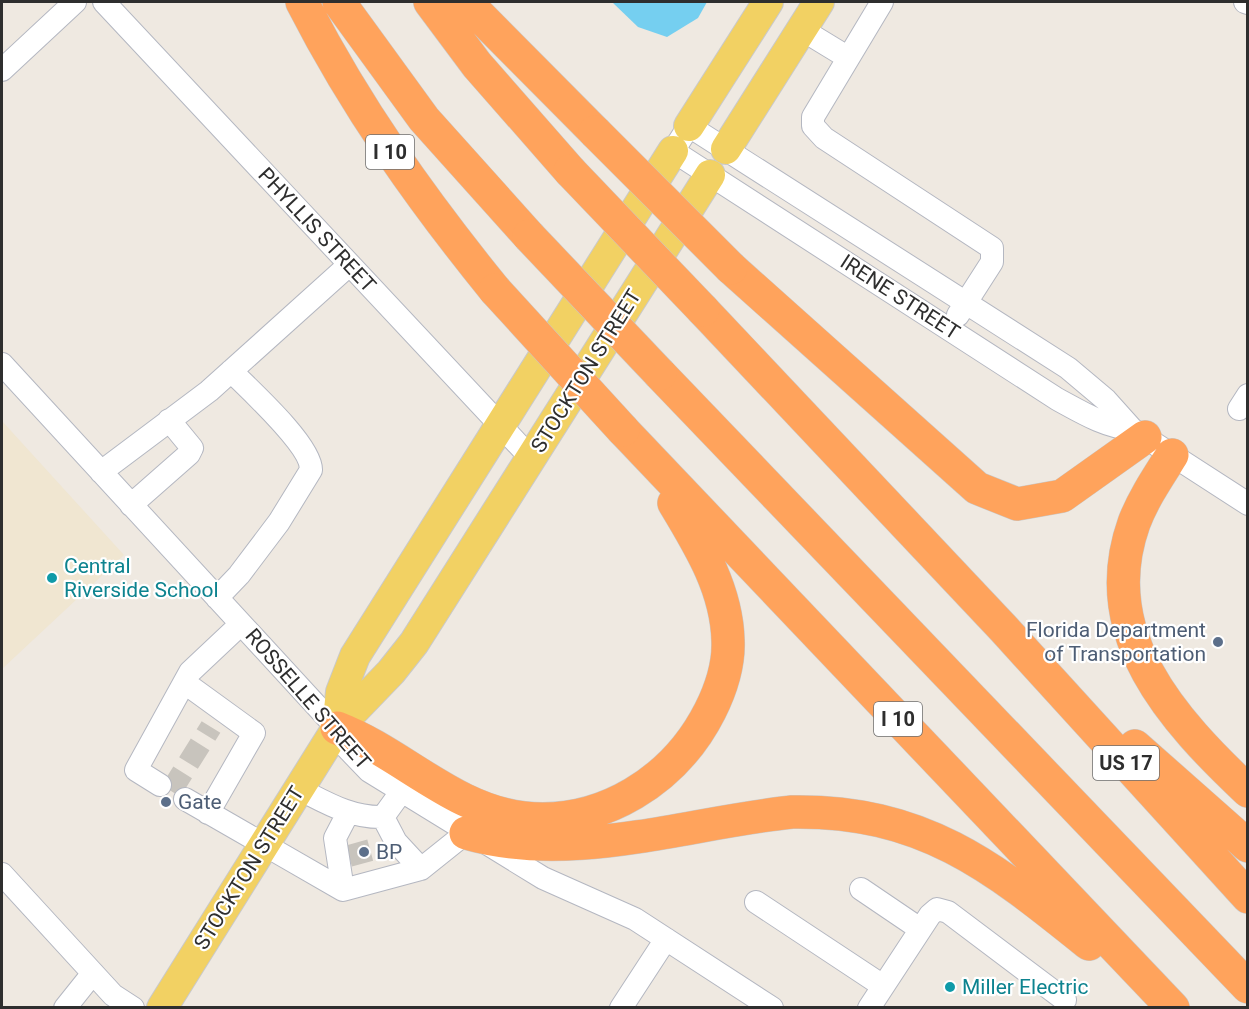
<svg xmlns="http://www.w3.org/2000/svg" width="1249" height="1009" font-family="Roboto,sans-serif">
<style>
.education{fill:#f0e6d1}
.water{fill:#75cff0}
.lines{fill:none;stroke-linecap:round;stroke-linejoin:round}
.minor-tunnel{stroke:#c8c4bd;stroke-width:22;stroke-dasharray:22 11;stroke-linecap:butt}
.minor-casing{stroke:#b4b7c1;stroke-width:24}
.major-casing{stroke:#c9c9c9;stroke-width:32}
.highway-casing{stroke:#c9c9c9;stroke-width:34}
.minor{stroke:#fff;stroke-width:22}
.major{stroke:#f2d163;stroke-width:30}
.highway{stroke:#ffa35c;stroke-width:33}
.highway-bridge-casing{stroke:#c9c9c9;stroke-width:34;stroke-linecap:butt}
.highway-bridge{stroke:#ffa35c;stroke-width:33}
.culture-dot{fill:#0f9aa8;stroke:#fff;stroke-width:2}
.service-dot{fill:#5c6f8a;stroke:#fff;stroke-width:2}
.labels{text-anchor:middle;dominant-baseline:central;stroke-width:4.5;stroke-linejoin:round;paint-order:stroke}
.shield{fill:#fff;stroke:#6d6d6d;stroke-width:1.5}
.shield-label{font-size:20px;font-weight:bold;fill:#2e2e2e}
.street-label{font-size:21px;fill:#2e2e2e;stroke:#fff}
.culture-label{font-size:21px;fill:#0d838f;stroke:#fff;text-anchor:start}
.service-label{font-size:21px;fill:#4e5e75;stroke:#fff;text-anchor:start}
</style>
<rect width="100%" height="100%" fill="#efe9e1"/>
<path class="education" d="M2,421L124,555L2,669Z"/>
<path class="water" d="M612,2H707L698,18L667,37L638,27Z"/>
<g class="lines">
<path class="minor-tunnel" d="M171,791L211,727
M349,856L378,848"/>
<g class="minor-casing">
<path id="minor" d="M104,2L531,458
M882,2L813,117V126L824,138L992,248V262L958,315
M1245,2L1248,3
M801,29L847,57
M2,70L75,2
M2,364L337,728L346,747L369,771L543,878L635,919L772,1008
M1239,409L1248,395
M1132,429C1105,427 1081,412 1057,399L673,151L689,126L1068,368L1106,400L1132,429L1248,504
M101,472L209,391L349,265
M131,505L189,454L192,448L169,420
M217,598L239,575L279,522L311,470C312,446 250,390 231,371
M185,683L254,733L208,813
M160,785L136,770L190,672L241,624
M299,789C327,803 351,818 383,817L401,792
M185,799L343,890L421,869L466,833
M383,817L396,842L421,869
M2,874L113,995L133,1008
M861,889L920,929
M343,890L335,838L348,813
M756,902L883,986
M65,1008L93,973
M621,1008L666,939
M869,1008L930,915L937,909L948,912L1065,1000"/>
</g>
<g class="major-casing">
<path id="major" d="M689,126L768,2
M726,149L819,2
M337,728L341,692L355,656L673,151
M162,1008L337,728L391,672L414,643L710,175"/>
</g>
<g class="highway-casing">
<path id="highway" d="M302,2C355,106 421,199 495,290
M339,2L424,119L529,236
M430,2L477,65L570,171
M466,2L595,132
M731,268L977,488L1017,504L1062,496L1145,437
M703,310L1004,629L1248,897
M660,374L1248,987
M623,430L1173,1008
M1172,455C1158,477 1143,499 1134,523C1094,635 1173,720 1248,791
M337,728C402,753 453,810 524,818C603,826 675,780 710,711C721,689 729,666 728,641C727,590 700,546 674,503
M1135,746L1248,846
M466,833C571,864 685,823 792,812C923,810 992,866 1089,944"/>
</g>
<use href="#minor" class="minor"/>
<use href="#major" class="major"/>
<use href="#highway" class="highway"/>
<g class="highway-bridge-casing">
<path id="highway-bridge" d="M595,132L731,268
M570,171L703,310
M529,236L660,374
M495,290L623,430"/>
</g>
<use href="#highway-bridge" class="highway-bridge"/>
</g>
<g class="culture-dot">
<circle cx="52" cy="578" r="6"/>
<circle cx="950" cy="987" r="6"/>
</g>
<g class="service-dot">
<circle cx="1218" cy="642" r="6"/>
<circle cx="166" cy="802" r="6"/>
<circle cx="364" cy="852" r="6"/>
</g>
<g class="labels">
<g class="shield">
<rect x="366" y="135" width="48" height="34" rx="4.5"/>
<rect x="874" y="702" width="48" height="34" rx="4.5"/>
<rect x="1093" y="746" width="66" height="34" rx="4.5"/>
</g>
<g class="shield-label">
<text x="390" y="152">I 10</text>
<text x="898" y="719">I 10</text>
<text x="1126" y="763">US 17</text>
</g>
<g class="street-label">
<text transform="translate(317 230) rotate(47)">PHYLLIS STREET</text>
<text transform="translate(900 297) rotate(33)">IRENE STREET</text>
<text transform="translate(586 371) rotate(-58)">STOCKTON STREET</text>
<text transform="translate(308 699) rotate(49)">ROSSELLE STREET</text>
<text transform="translate(249 868) rotate(-58)">STOCKTON STREET</text>
</g>
<g class="culture-label">
<text x="64" y="566">Central<tspan x="64" dy="24">Riverside School</tspan></text>
<text x="962" y="987">Miller Electric</text>
</g>
<g class="service-label">
<text x="1206" y="630" text-anchor="end">Florida Department<tspan x="1206" dy="24">of Transportation</tspan></text>
<text x="178" y="802">Gate</text>
<text x="376" y="852">BP</text>
</g>
</g>
<rect width="1249" height="1009" fill="none" stroke="#2e2e2e" stroke-width="6"/>
</svg>
